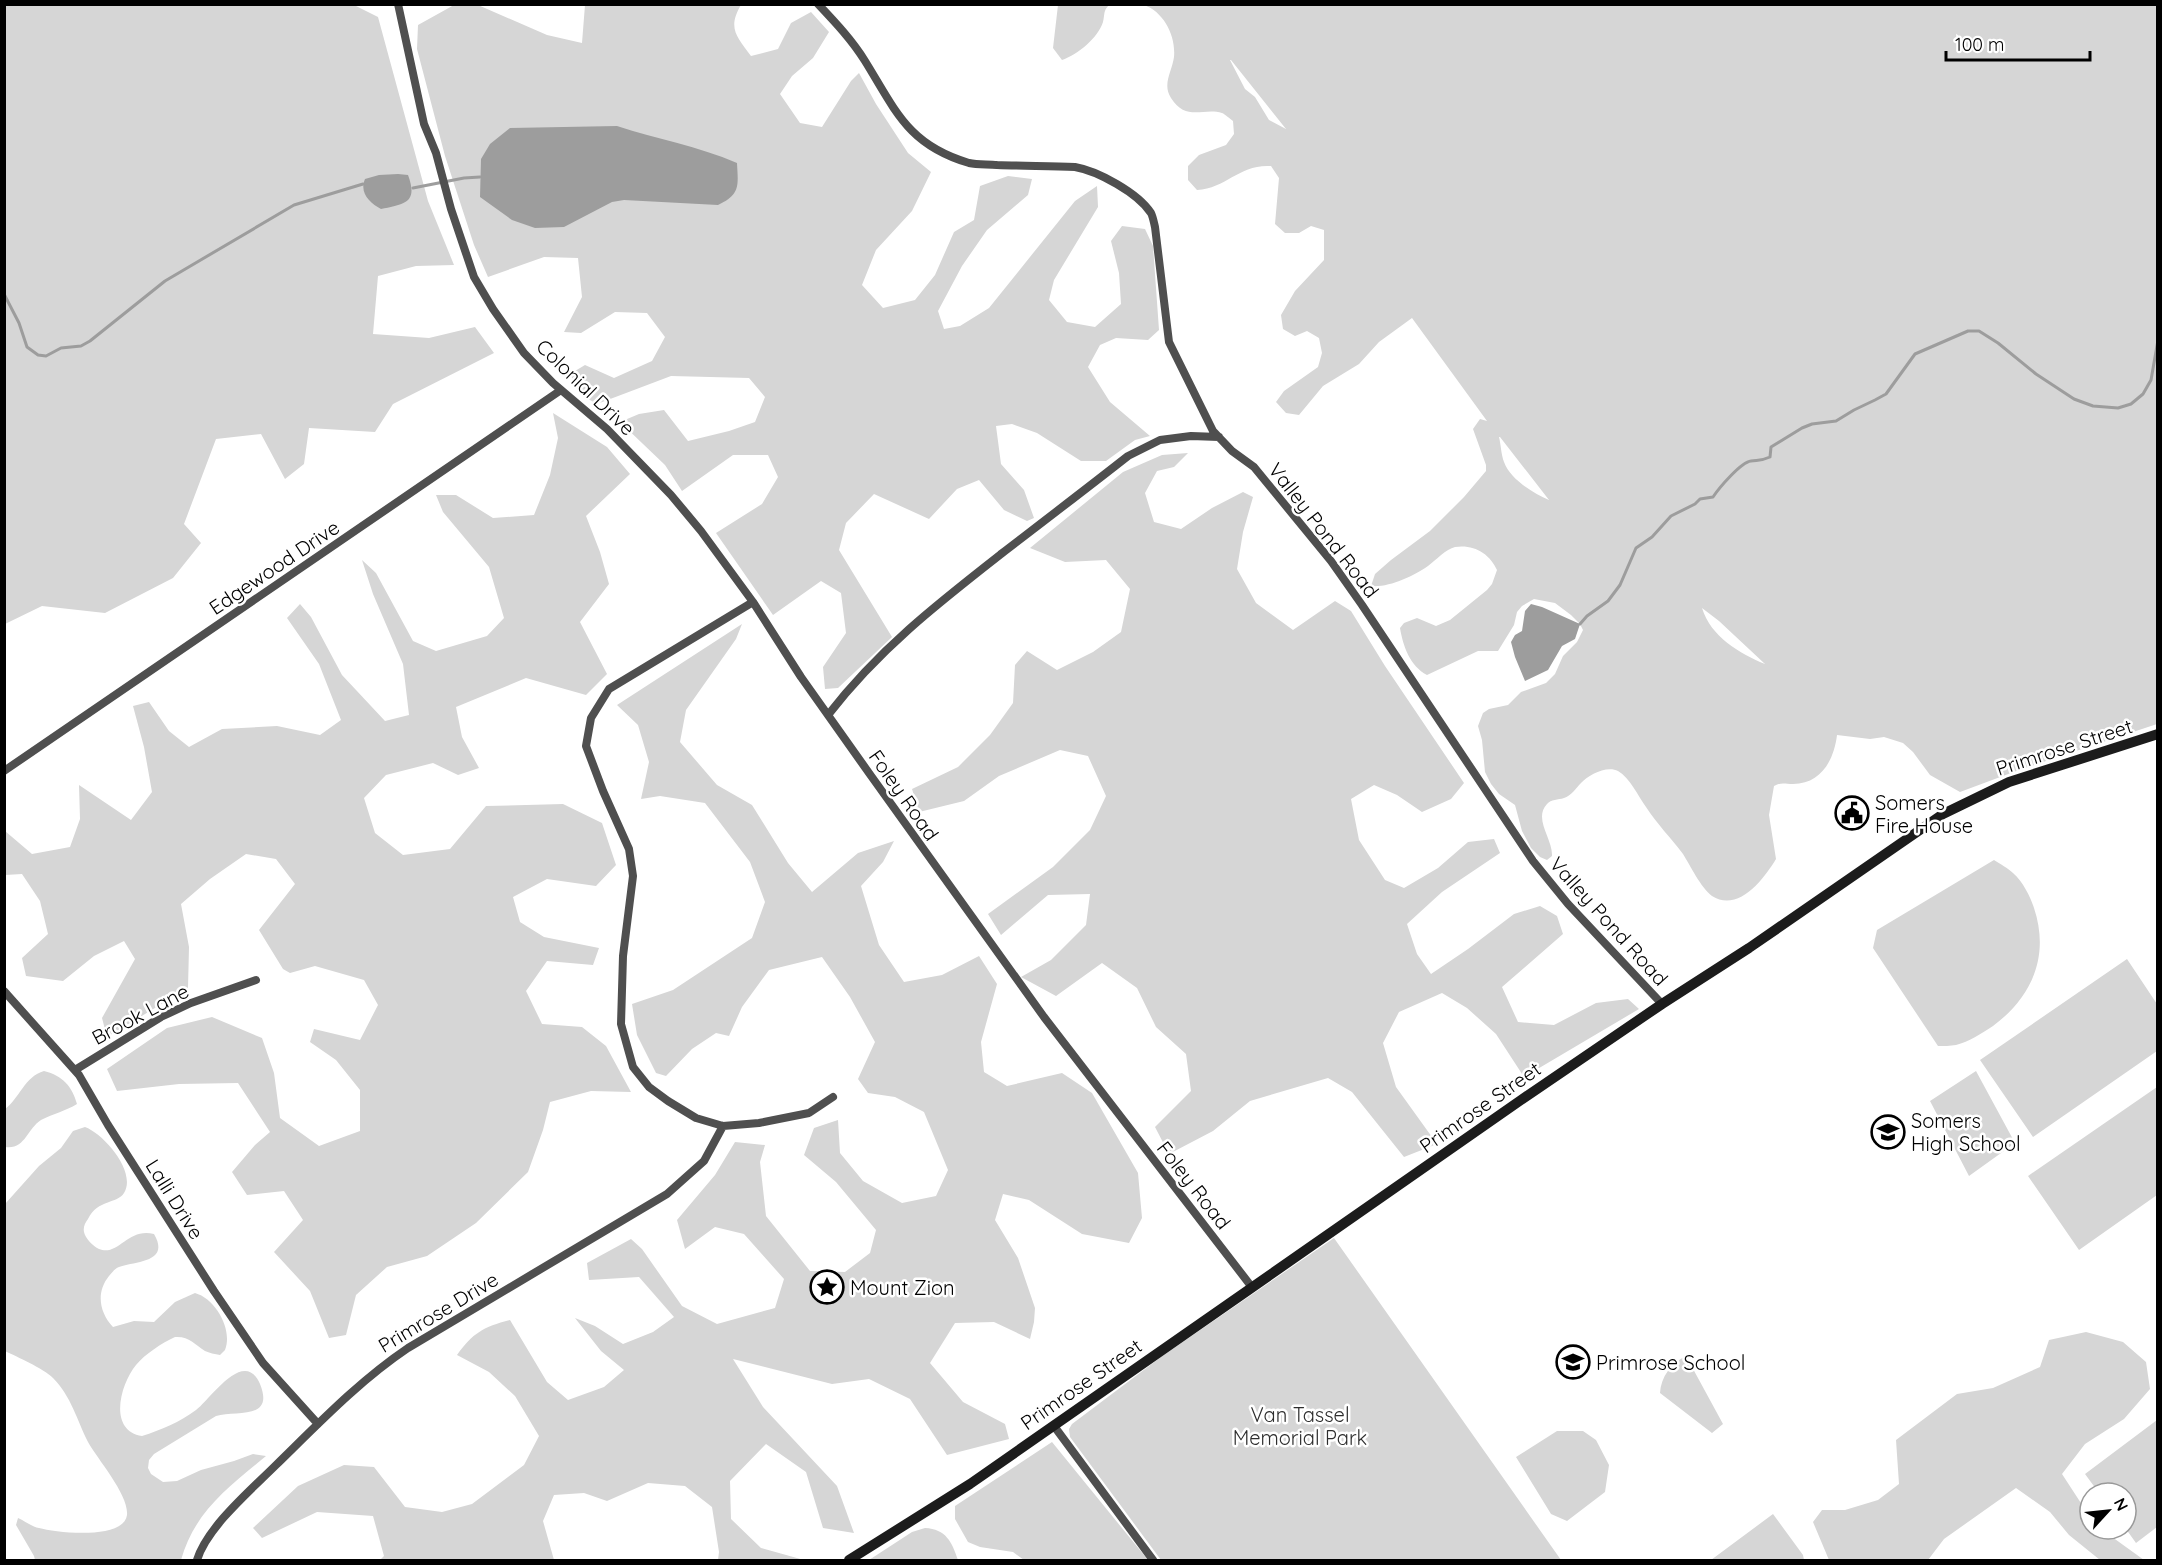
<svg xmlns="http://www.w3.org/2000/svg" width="2162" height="1565" font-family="Quicksand,sans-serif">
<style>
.green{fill:#d6d6d6;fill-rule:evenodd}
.water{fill:#9d9d9d}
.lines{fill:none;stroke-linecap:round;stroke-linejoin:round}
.stream{stroke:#9d9d9d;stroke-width:3}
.minor{stroke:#4f4f4f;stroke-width:8}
.secondary{stroke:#1c1c1c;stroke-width:10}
.labels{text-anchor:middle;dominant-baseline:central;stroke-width:5;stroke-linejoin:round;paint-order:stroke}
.street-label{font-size:20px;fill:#000;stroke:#fff}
.poi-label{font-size:20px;fill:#000;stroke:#fff;text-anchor:start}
.park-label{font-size:20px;fill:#2d2d2d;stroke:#fff}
</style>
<rect width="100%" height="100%" fill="#fff"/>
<path class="green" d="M352,4L378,17L428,201L454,265L416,266L378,276L373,334L429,338L475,327L494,353L393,404L375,432L309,428L304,464L285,479L261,434L216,439L184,524L201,543L173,578L105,613L42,606L5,624V5Z
M454,5H478L547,35L582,43L585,5H741C727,28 737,37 751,56L778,49L791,23L811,12L829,32L813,58L792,76L780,94L800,123L822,127L851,81L859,73L876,104L908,153L931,172L912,211L876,250L862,285L883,308L915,300L935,275L954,232L974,220L980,186L1008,176L1032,179L1028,195L987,230L962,266L938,311L944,329L960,326L989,308L1075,201L1097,186L1098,207L1054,280L1049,300L1067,322L1095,327L1121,304L1119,273L1111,241L1122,226L1145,229L1153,246L1159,330L1148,340L1116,338L1100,345L1088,367L1110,402L1150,436L1135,440L1106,461H1081L1037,433L1012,424L996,426L1001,464L1024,490L1034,518L1027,521L1004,510L979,480L957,489L929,519L874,494L846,523L839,550L892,637L838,688L825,689L823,667L846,633L841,593L821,581L773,615L716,533L762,504L778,477L768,455H733L682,491L665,465L620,422L639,414L664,410L688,441L729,431L755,422L765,397L749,378L671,376L597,404L581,395L570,374L585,365L614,378L652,361L665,337L647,313L615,312L581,333L564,332L582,297L578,258L544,257L488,277L474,245L445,156L417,49L418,25Z
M1051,5H1109C1103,11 1105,14 1103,22C1098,38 1077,55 1062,60L1053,48L1058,5Z
M1144,5H2157V724L2019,770L1960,792L1930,775L1913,752L1903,743L1884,737L1870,739L1837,735C1834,760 1821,784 1793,784C1785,784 1781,782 1774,786L1769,815L1776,859C1764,879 1738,913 1712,896C1701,888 1690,865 1683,854C1671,838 1657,824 1646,807C1638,796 1630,778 1618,771C1607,765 1588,775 1581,783C1576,788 1571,796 1564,798C1558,800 1551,799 1547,804C1533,819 1553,839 1552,856L1547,860L1540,857L1531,848L1522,831L1515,805L1499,794L1491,784L1485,772L1482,740L1478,726L1483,713L1489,709L1508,705L1521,692L1546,683L1555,674L1563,656L1577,642L1583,630L1580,624L1571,615L1555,603L1534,599L1522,606L1517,612L1514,625L1498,651H1478L1427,675C1410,666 1403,646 1400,628L1404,623L1417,618L1436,626L1450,620L1487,590L1492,584L1497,570C1490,554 1474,544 1455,547C1446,549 1436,560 1428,566C1414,576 1388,588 1371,586L1375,574L1391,560L1430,531L1464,497L1486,471V465L1473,429L1480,419L1487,421L1412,318L1379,342L1359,364L1323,386L1299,415L1286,413L1276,402L1284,391L1318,367L1322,353L1319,338L1307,331L1295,336L1283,329L1281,315L1295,291L1324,260V230L1311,226L1299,233H1285L1275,224L1279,178L1271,166C1239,164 1227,188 1197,190L1188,180V166L1199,155L1226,145L1234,134L1233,121C1230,119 1225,114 1222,113C1204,107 1186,122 1171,98C1162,84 1172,72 1174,57C1176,36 1164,12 1144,5ZM1230,60H1231L1286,129L1269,120L1255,97L1245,89ZM1499,437H1500L1549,500C1533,493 1510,479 1504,462C1501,454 1501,445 1499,437ZM1702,608L1719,621L1765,664C1739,653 1711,637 1702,608Z
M553,413L607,447L630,474L586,516L600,552L609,584L580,622L607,674L586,695L526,678L456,707L462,737L479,768L458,775L433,763L386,775L364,798L375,833L403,855L450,849L486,806L563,804L602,823L616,865L596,886L547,879L513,897L520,922L544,937L599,948L593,965L547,961L526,991L542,1024L582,1027L606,1046L631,1092L591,1091L550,1102L543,1130L528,1172L476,1223L427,1256L387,1267L356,1295L346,1335L329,1338L310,1291L274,1252L303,1220L284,1191L247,1195L232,1172L255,1145L270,1132L238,1083L179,1084L117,1091L107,1069L167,1028L212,1017L262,1038L274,1073L280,1118L319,1146L360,1131V1090L336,1060L310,1042L314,1029L360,1040L378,1005L364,980L315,966L290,973L283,969L259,930L295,884L276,859L246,854L210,879L181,904L189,947L188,988L107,1037L102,1018L135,959L124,941L94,956L63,981L26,976L22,958L48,934L40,901L22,874L5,875V831L32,854L70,847L80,819L79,785L131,820L152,792L144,747L133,706L149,702L169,731L189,747L222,729L277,726L320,735L341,720L319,664L287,618L300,604L311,617L342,675L385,721L409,715L403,664L373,594L362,560L376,573L413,641L436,651L487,636L504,618L489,567L443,512L436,495H456L493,518L534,515L550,475L558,438Z
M1188,453L1174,467L1157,471L1145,493L1154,522L1181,529L1212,508L1243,492L1253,497L1243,532L1237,569L1256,603L1293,630L1335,601L1351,611L1385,666L1464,783L1451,799L1422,812L1397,795L1374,785L1351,799L1359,840L1385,880L1404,888L1438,868L1468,842L1494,839L1500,853L1442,892L1407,924L1417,954L1431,974L1468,949L1514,914L1540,906L1557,916L1563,934L1502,987L1518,1022L1554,1025L1596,1003L1628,999L1639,1009L1524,1077L1496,1034L1467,1008L1442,993L1399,1012L1383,1043L1396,1087L1437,1144L1404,1157L1352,1092L1328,1078L1250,1101L1213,1131L1169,1154L1155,1127L1191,1091L1186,1054L1156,1027L1137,988L1102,963L1056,996L1021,977L1051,960L1086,925L1090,894L1048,895L1001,935L988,914L1053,867L1090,830L1106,796L1088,756L1060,750L999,776L964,801L919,812L912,789L958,767L990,735L1013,703L1015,665L1027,651L1057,670L1093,652L1121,632L1130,589L1106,560L1065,562L1030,548L1123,472L1162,455Z
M742,624L736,639L686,710L680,742L717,785L752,805L788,863L812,892L858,853L894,841L883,862L861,886L879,945L904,982L942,975L979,956L997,984L981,1042L984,1072L1007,1086L1062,1073L1092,1093L1138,1173L1142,1218L1129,1243L1082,1234L1029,1200L1003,1194L995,1220L1018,1258L1035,1308L1034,1322L1030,1339L994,1322L955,1323L930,1363L963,1402L1005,1424L1009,1439L947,1455L910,1399L869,1379L832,1384L733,1359L763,1407L837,1486L854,1533L823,1528L806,1472L766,1444L730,1481L731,1519L761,1548L804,1560H718L719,1552L712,1507L685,1486L648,1483L607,1501L584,1493L554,1495L543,1521L554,1560H380L384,1556L373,1516L317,1512L262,1538L253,1528L298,1486L344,1465L374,1467L405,1507L442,1512L472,1504L524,1465L539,1436L515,1396L489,1372L457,1355C473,1333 483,1327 510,1320L547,1382L568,1400L604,1387L624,1370L601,1351L575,1318L595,1326L623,1344L653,1332L674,1317L639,1277L589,1280L587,1263L631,1239L642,1249L682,1306L717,1324L775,1308L784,1279L744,1234L715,1227L685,1249L677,1220L715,1175L735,1142L765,1145L760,1162L766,1216L810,1271L845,1272L870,1253L876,1230L836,1182L804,1155L814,1128L838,1120L840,1153L863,1181L902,1203L936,1196L948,1170L924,1112L895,1097L868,1093L858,1079L875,1042L850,997L822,957L769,970L742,1007L729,1036L716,1033L692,1049L666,1076L656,1073L637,1035L632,1004L673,990L752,938L765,902L750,862L705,803L660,796L641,799L649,762L638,725L617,705Z
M1994,860C2000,864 2008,868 2013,873C2023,882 2030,896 2034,908C2050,956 2032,997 1993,1026C1982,1033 1969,1042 1956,1045C1950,1046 1944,1046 1938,1046L1873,948L1877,930Z
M2127,959L2157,1004V1051L2033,1137L1980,1060Z
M44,1071C63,1076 72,1086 77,1104C66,1111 52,1114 41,1120C27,1129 25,1150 5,1147V1109C19,1099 25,1076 44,1071Z
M1976,1071L2015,1143L1969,1176L1930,1101Z
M2157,1087V1195L2079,1250L2028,1176Z
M85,1127C104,1134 137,1172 124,1193C117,1204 98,1199 88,1219C85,1223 83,1227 84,1232C85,1238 93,1246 99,1249C118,1257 128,1227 154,1234C171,1263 134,1261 119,1267C115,1268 112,1273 109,1276C96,1292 99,1312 113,1327L134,1321L154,1322L175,1302L195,1293C216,1299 233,1330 225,1350L220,1355C215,1354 209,1353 205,1351C194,1344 189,1336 175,1337C162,1343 145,1354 136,1365C121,1383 107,1430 142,1436C161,1430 180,1422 196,1410C210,1400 244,1347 260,1384C275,1421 235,1410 216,1416L154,1454L149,1460L148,1468L151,1474L163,1482L177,1481L201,1470L234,1461L253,1454L266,1456C228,1488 195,1511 181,1560H35L34,1556L16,1525L18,1518C25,1521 32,1527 39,1528C57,1533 124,1540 127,1515C129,1495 98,1460 88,1442C77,1420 71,1396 53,1378C43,1368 17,1357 5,1351V1204L39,1166L61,1148L73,1131Z
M1334,1238L1561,1560H1161L1070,1437L1069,1429L1072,1424L1161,1357Z
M2086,1332L2123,1342L2146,1362L2150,1389L2124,1419L2085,1444L2062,1474L2090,1517V1529H2101L2144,1560H2100L2069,1535L2050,1512L2016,1488L1944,1539L1928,1560H1829L1813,1522L1822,1510H1845L1878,1500L1899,1484L1896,1440L1957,1394L1993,1388L2040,1367L2049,1340Z
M1686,1356L1723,1424L1712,1433L1660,1393C1661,1377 1671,1363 1686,1356Z
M2157,1420V1527L2136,1543L2126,1529V1493H2099L2085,1474Z
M1557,1431H1583L1596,1440L1609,1465L1605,1492L1567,1521L1551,1514L1516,1457Z
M1052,1442L1148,1560H1024L1013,1552L980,1547L968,1542L955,1519V1506Z
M1773,1514L1803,1555L1804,1560H1711Z
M925,1528C946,1529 952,1542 958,1560H869L912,1532Z"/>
<path class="water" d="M617,126C657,139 698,146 737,163C738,185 741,194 718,205L624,200L612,202L564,227L535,228L512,220L480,197L481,159L490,144L510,128Z
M398,174L408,175C418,202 406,204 381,209C370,203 359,193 365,179L379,175Z
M1531,604L1542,607L1580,624L1575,639L1562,646L1548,670L1525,681L1515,657L1511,642L1515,635L1522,631L1525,611Z"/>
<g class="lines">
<path class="stream" d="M413,188L464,178L480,177
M4,294L19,323L27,347L38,355L46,356L61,348L81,346L90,341L165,281L294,205L363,184
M1580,624L1587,616L1608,601L1620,585L1636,548L1652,537L1671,516L1695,504L1700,499L1713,497C1719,488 1741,462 1751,461C1760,460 1761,461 1770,457L1771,447L1802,428L1812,424L1836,421L1854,410L1875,400L1886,394L1915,354L1968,331H1979L1998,343L2036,374L2074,399L2093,406L2118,408L2131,404L2143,394L2151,380L2158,340"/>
<path class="minor" d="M398,4L424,124L436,153L451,209L474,277L493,309L524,353L553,383L607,429L671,495L701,531L753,602L801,677L869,773L1044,1017L1251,1286
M818,4C835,22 852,40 865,61C896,111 908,145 969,163C978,165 988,164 997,165C1023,166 1049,166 1075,167C1098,171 1138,193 1151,213C1153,217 1154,223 1155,227L1169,342L1213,431L1232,451L1254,467L1331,561L1362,605L1533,861L1568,904L1662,1004
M753,602L609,689L591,718L586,746L603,791L629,849L633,876L623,956L621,1024L633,1067L649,1087L668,1101L696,1118L723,1126L759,1123L809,1113L833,1097
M828,715C878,650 937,604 1001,554C1044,521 1086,489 1128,456L1160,440L1191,436L1219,437
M4,771L561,390
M4,991L79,1075L108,1125L214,1291L263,1363L318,1424
M75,1070L161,1017L191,1003L256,980
M1054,1426L1153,1560
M197,1560C207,1527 252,1489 276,1465C318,1424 359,1381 408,1348L667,1194L704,1161L723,1126"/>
<path class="secondary" d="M849,1560L970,1484L1521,1100L1662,1004L1749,948L1943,814L2009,782L2158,734"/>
</g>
<defs>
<g id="civic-ring" transform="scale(1.725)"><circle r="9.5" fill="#fff" stroke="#000" stroke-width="1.5"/><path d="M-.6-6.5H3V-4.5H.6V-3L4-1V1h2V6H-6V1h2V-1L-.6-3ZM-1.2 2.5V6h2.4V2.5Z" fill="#000"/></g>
<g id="school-ring" transform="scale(1.725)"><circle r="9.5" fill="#fff" stroke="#000" stroke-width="1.5"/><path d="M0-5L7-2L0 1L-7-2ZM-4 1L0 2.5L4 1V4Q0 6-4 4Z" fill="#000"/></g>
<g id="sight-ring" transform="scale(1.725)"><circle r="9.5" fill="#fff" stroke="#000" stroke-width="1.5"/><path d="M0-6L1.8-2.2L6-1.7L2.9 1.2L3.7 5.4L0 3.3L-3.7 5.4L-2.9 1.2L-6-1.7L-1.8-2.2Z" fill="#000"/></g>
</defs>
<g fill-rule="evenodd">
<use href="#civic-ring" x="1852" y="813"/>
<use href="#school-ring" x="1888" y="1132"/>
<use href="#sight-ring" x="827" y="1287"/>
<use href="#school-ring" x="1573" y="1362"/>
</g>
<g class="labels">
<g class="street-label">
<text transform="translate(586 387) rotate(44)">Colonial Drive</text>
<text transform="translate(1324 530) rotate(52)">Valley Pond Road</text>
<text transform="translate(274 567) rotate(-34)">Edgewood Drive</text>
<text transform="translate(2064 747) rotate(-18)">Primrose Street</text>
<text transform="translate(904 795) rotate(55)">Foley Road</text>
<text transform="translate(1609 921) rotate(48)">Valley Pond Road</text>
<text transform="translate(140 1014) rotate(-28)">Brook Lane</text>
<text transform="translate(1480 1107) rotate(-35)">Primrose Street</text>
<text transform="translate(1194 1185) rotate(52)">Foley Road</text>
<text transform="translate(175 1199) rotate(58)">Lalli Drive</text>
<text transform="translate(438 1312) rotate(-31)">Primrose Drive</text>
<text transform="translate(1081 1384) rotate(-35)">Primrose Street</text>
</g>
<g class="poi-label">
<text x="1875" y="802">Somers<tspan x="1875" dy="23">Fire House</tspan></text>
<text x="1911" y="1120">Somers<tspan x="1911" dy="23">High School</tspan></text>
<text x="850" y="1287">Mount Zion</text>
<text x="1596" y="1362">Primrose School</text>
</g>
<g class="park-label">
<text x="1300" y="1414">Van Tassel<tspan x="1300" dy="23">Memorial Park</tspan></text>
</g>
</g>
<rect width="2162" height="1565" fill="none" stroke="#000000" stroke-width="12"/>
<g transform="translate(2108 1511) rotate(63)"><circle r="28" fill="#ffffff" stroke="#999999" stroke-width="1.5"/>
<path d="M0-4.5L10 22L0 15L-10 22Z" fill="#000000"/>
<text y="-9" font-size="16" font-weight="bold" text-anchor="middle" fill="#000000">N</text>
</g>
<path d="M1946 51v9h144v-9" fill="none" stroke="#000000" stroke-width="3"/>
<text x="1955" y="51" font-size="18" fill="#000000" stroke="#ffffff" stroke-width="4.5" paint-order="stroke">100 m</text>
</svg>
